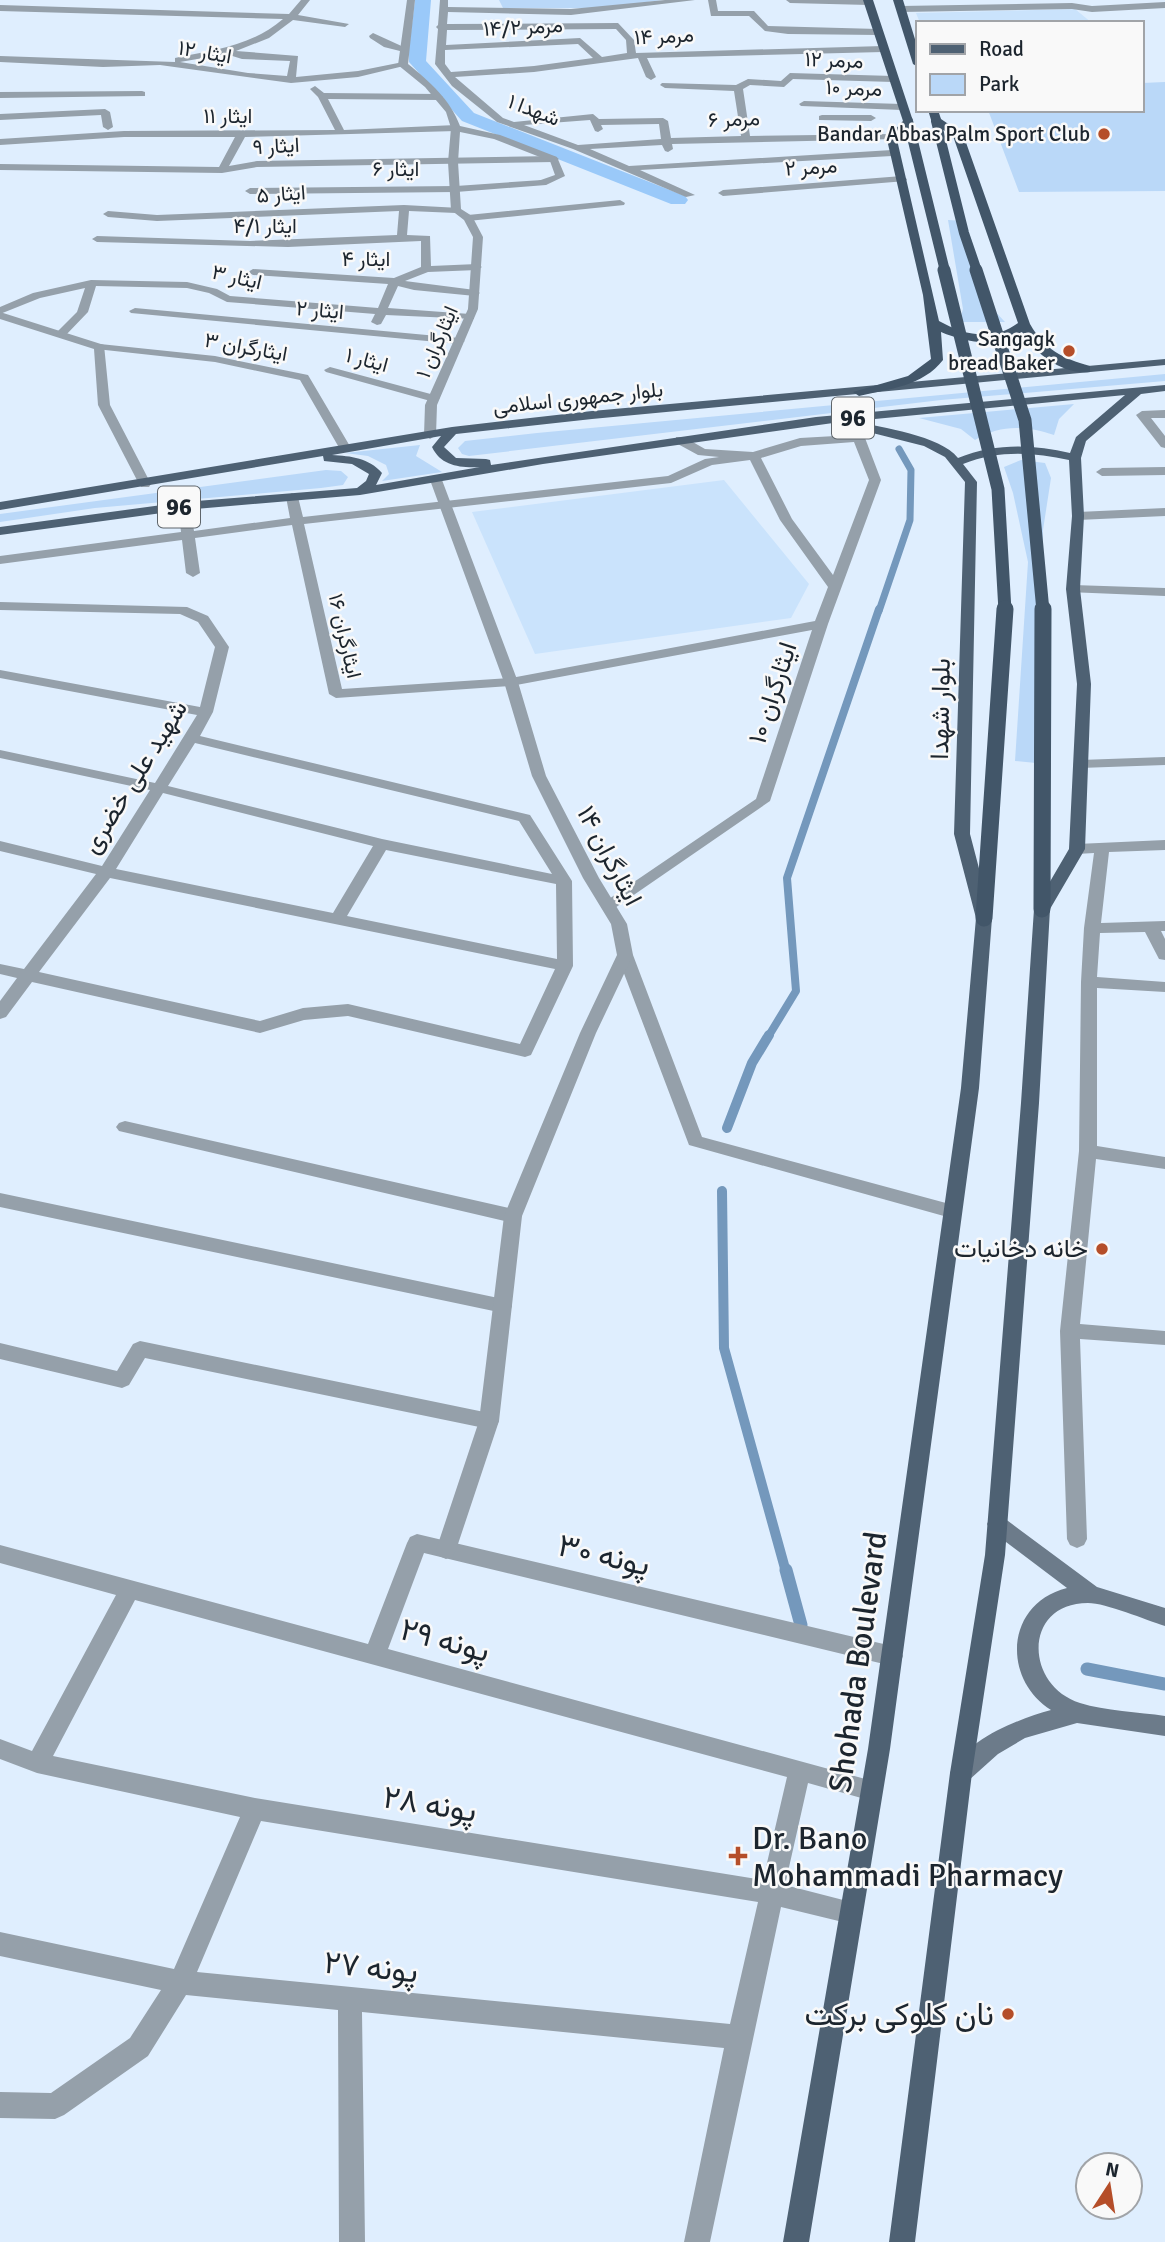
<svg xmlns="http://www.w3.org/2000/svg" width="1165" height="2242" font-family="Signika,Vazirmatn,sans-serif">
<style>
.built{fill:#cae3fc}
.green{fill:#bad8f8}
.lines{fill:none;stroke-linecap:round;stroke-linejoin:round}
.stream-far3{stroke:#7498bc;stroke-width:7}
.stream-far2{stroke:#7498bc;stroke-width:8}
.stream-far1{stroke:#7498bc;stroke-width:10}
.stream{stroke:#7498bc;stroke-width:13}
.canal{fill:#9ac9f9;fill-rule:evenodd}
.minor{fill:#95a0aa;fill-rule:evenodd}
.tertiary{fill:#95a0aa;fill-rule:evenodd}
.secondary{fill:#6c7b8a;fill-rule:evenodd}
.primary{fill:#4e6173;fill-rule:evenodd}
.trunk{fill:#425669;fill-rule:evenodd}
.trunk-bridge-far2{stroke:#425669;stroke-width:10}
.trunk-bridge-far1{stroke:#425669;stroke-width:13}
.trunk-bridge{stroke:#425669;stroke-width:17}
.poi-dot{fill:#b54e29;stroke:#f9f9f9;stroke-width:2.5}
.labels{text-anchor:middle;dominant-baseline:central;stroke-width:5;stroke-linejoin:round;paint-order:stroke}
.far-street-label{font-size:21px;fill:#1c252e;stroke:#f9f9f9}
.far-poi-label{font-size:21px;fill:#1c252e;stroke:#f9f9f9;text-anchor:end}
.shield{fill:#f9f9f9;stroke:#5e656b;stroke-width:2}
.shield-label{font-size:24px;font-weight:bold;fill:#1c252e}
.street-label{font-size:26px;fill:#1c252e;stroke:#f9f9f9}
.poi-label{font-size:26px;fill:#1c252e;stroke:#f9f9f9;text-anchor:end}
.near-street-label{font-size:32px;fill:#1c252e;stroke:#f9f9f9}
.near-poi-label{font-size:32px;fill:#1c252e;stroke:#f9f9f9;text-anchor:start}
</style>
<rect width="100%" height="100%" fill="#dfeefe"/>
<path class="built" d="M1075,9L1092,23H920L916,13Z
M724,480L809,584L791,618L535,654L472,512Z"/>
<path class="green" d="M499,0H662L601,8H503Z
M1165,82V191L1019,192L988,110H1142V83Z
M948,220L964,221L992,308L1005,322H959L963,309Z
M1165,374V381L941,400L469,456L462,454L458,448L465,441L537,433Z
M1074,404L1059,419L1054,435C1026,426 1001,424 975,440L961,429L919,418Z
M420,445L416,456L442,472L382,481L389,474L386,465L368,456L345,453Z
M1021,460L1045,463L1051,478L1043,530L1036,763L1015,761L1028,562L1013,493L1004,467Z
M326,470L341,471L348,477L343,485L321,488L95,508L0,522V514Z"/>
<g class="lines">
<path class="stream-far3" d="M879,611L910,520L911,470L899,449"/>
<path class="stream-far2" d="M768,1037L796,991L787,878L879,609"/>
<path class="stream-far1" d="M727,1128L752,1063L769,1035
M722,1191L724,1348L786,1572"/>
<path class="stream" d="M786,1570L801,1625
M1087,1669L1165,1684"/>
<path class="canal" d="M415,0H431L426,61L474,113L685,196L688,200L685,204H671L462,121L409,62V48Z"/>
<path class="minor" d="M301,0H310L298,15L349,24L345,27L293,20L269,38L236,51L298,56L296,77L358,71L403,62L408,65L358,77L291,83L160,65L103,67L0,62V56L175,62V58C214,50 252,46 283,19L0,11V5L289,14ZM226,54L242,59L290,61L287,76L248,73L180,62Z
M440,0H448V7L571,9L665,0H695L571,15L448,12L447,24L618,23L634,40L636,53L883,46L887,49L883,52L647,58L656,77L651,80L646,77L638,58L534,72L455,77L503,118L514,122L593,114L599,119L663,118L668,121L671,138L741,136L734,91L665,88L660,85L662,83L736,85L748,79L781,81L790,73L893,76L898,79L893,82L793,79L784,87L750,85L743,89L750,136L893,134L898,137L896,139L672,144L673,149L668,152L665,151L662,145L590,149L629,166L892,150L897,153L892,156L640,170L695,195L686,197L573,149L497,122L452,86L435,64L438,29L436,27L438,25ZM616,29L626,40L627,53L602,57L580,38L446,45L447,30ZM578,44L593,58L534,66L451,72L445,64V50ZM590,120L595,131L598,132L603,129L601,125L659,124L661,139L578,145L524,125Z
M708,0H716L718,11H754L768,26L878,29L882,32L878,35L788,34L765,31L749,16H711Z
M786,0H871L873,2L869,5L790,3Z
M1165,2V8L1092,12L1072,9L901,12L897,9L901,6L1072,3L1092,6Z
M373,33L408,49L404,52L384,47L370,38L369,36Z
M315,86L324,93L438,94L443,97L438,100L328,99L344,130L456,125L461,128L456,131L245,137L229,166L257,161L554,156L559,159L554,162L257,167L222,173L0,170V164L219,167L235,137H124L0,145V139L124,131L335,130L318,97L310,89Z
M142,91L145,92V96L0,98V92Z
M804,101L902,104L907,107L902,110L801,106L799,104Z
M105,109L110,112L113,127L108,130L103,127L101,115L0,120V114Z
M822,115H871L876,118L871,121L819,120V116Z
M902,176L907,179L906,181L723,196L718,193L723,190Z
M542,180L547,183L546,185L456,192L250,194L245,191L250,188L456,186Z
M620,200L625,203L624,205L468,221L463,218L468,215Z
M404,205L460,208L461,210L456,213L409,211L407,235L430,236L431,266L477,264L482,267L477,270L428,272L405,281L475,290L480,293L475,296L414,290L398,286L388,308L470,314L474,315V319L386,315L381,324L377,325L371,322L375,314L227,302L209,293L187,288L96,286L88,312L65,336L55,334L77,312L85,288L40,298L0,314V307L33,293L91,280L187,282L217,289L230,296L378,308L388,284L253,275L248,272L253,269L394,278L421,267V241L288,247L97,242L92,239L97,236L250,241L397,235L399,211L157,221L108,217L103,214L108,211L157,215Z
M135,308L459,338L465,341L459,344L131,313L129,311Z
M100,344L215,356L308,375L351,448L341,451L300,380L215,362L96,349L94,347Z
M330,367L438,396L440,398L434,402L326,372L324,370Z
M1165,410V418H1151L1165,436V448L1161,447L1136,415L1142,411Z
M859,422L865,426V438L881,480L828,624L770,801L609,912L601,907L603,903L756,799L812,630L511,686L336,698L329,694L292,525L195,538L200,573L193,577L186,573L182,540L0,564V556L181,532L178,506L184,502L190,506L194,531L290,518L286,497L292,493L298,497L303,517L668,476L705,459L719,457L698,455L676,443V437H684L705,449L753,452L800,438L853,435V426ZM854,442L869,480L833,575L792,519L761,458L801,446ZM750,460L780,520L828,587L815,621L511,678L342,689L304,524L671,483L712,465Z
M1165,467V475L1102,476L1096,472L1102,468Z
M1165,508V516L1078,520L1072,516L1078,512Z
M1073,585L1165,588V596L1068,592L1066,589Z
M0,602L187,607L208,616L229,647L213,712L200,736L530,815L572,881L573,966L531,1055L525,1057L348,1016L304,1020L260,1033L32,982L6,1017L0,1019V1001L17,978L0,974V964L24,969L96,874L0,851V841L102,866L150,790L0,758V750L155,783L197,715L0,678V670L200,707L215,647L198,622L180,614L0,610ZM195,743L519,821L552,874L382,839L168,786ZM163,793L373,846L333,913L116,869ZM386,850L556,884L557,959L347,916ZM110,878L555,969L520,1044L348,1004L303,1008L260,1021L39,972Z
M1165,757V765L1080,768L1073,764L1080,760Z
M1165,840V850L1109,852L1101,923L1165,921V931H1161L1165,939V960L1159,959L1145,932L1100,933L1097,977L1165,982V992L1097,988V1146L1165,1157V1169L1096,1159L1080,1324L1165,1331V1345L1080,1339L1087,1539L1084,1545L1077,1548L1070,1545L1067,1539L1060,1331L1079,1151L1081,982L1084,928L1094,853L1077,854L1069,849L1077,844Z
M625,950L633,955L702,1137L957,1206L960,1211L957,1216L951,1218L689,1145L617,955Z
M125,1121L513,1209L519,1211L522,1216L519,1221L513,1223L119,1131L116,1127L119,1123Z
M0,1193L503,1299L510,1301L512,1306L510,1311L503,1313L0,1207Z
M140,1341L489,1413L496,1415L499,1421L496,1427L489,1429L145,1358L129,1385L122,1388L0,1359V1343L117,1371L133,1344Z
M417,1534L892,1646L900,1649L903,1656L900,1663L892,1666L424,1553L388,1649L880,1783L883,1790L880,1797L872,1801L808,1783L785,1885L851,1902L859,1905L863,1913L859,1921L851,1924L781,1907L710,2242H684L724,2048L362,2012L365,2242H339L338,2010L186,1995L148,2056L64,2115L55,2119L0,2118V2092L51,2093L130,2038L161,1990L0,1956V1932L174,1969L240,1817L37,1773L0,1759V1739L32,1751L116,1595L0,1563V1545L368,1644L407,1543L410,1537ZM135,1600L787,1777L763,1880L255,1798L53,1756ZM261,1821L758,1902L730,2024L197,1972Z"/>
<path class="tertiary" d="M407,0H415L408,64C430,82 450,99 460,126L500,135L557,157L565,176L546,185H538V181L555,175L550,161L494,139L460,132L458,162L461,209L472,216L483,237L478,309L437,405L436,435L430,439L424,435L425,405L468,309L473,237L464,220L451,210L448,162L451,128L446,112L425,87L398,65Z
M0,312L104,345L110,405L151,484L149,487H141L139,484L98,405L94,349L0,319Z
M436,476L442,480L518,682L546,776L599,878L627,924L633,955L596,1033L522,1216L499,1421L456,1550L453,1556L446,1559L439,1556L436,1550L479,1421L504,1216L580,1033L617,955L611,924L583,878L532,776L504,682L430,480Z"/>
<path class="secondary" d="M997,1515L1004,1518L1097,1587L1165,1608V1626C1146,1620 1106,1603 1088,1603C1023,1603 1024,1685 1080,1703C1105,1711 1139,1712 1165,1716V1736L1077,1723L1025,1738L998,1754L969,1780L961,1783L953,1780L950,1773C965,1740 1018,1719 1051,1710C1001,1678 1006,1603 1067,1588L990,1530L987,1524L990,1518Z"/>
<path class="primary" d="M1165,359V365L592,419L456,434L444,447L456,458L486,459L490,460L491,465L816,417L1165,385V391L1141,394L1086,441L1081,458L1084,516L1080,589L1091,684L1085,849L1050,909L1039,1103L1005,1555L972,1773L915,2242H889L950,1773L985,1555L1021,1103L1034,909L1069,849L1077,684L1066,589L1072,516L1069,460C1033,452 998,450 963,464L977,482L970,834L992,918L979,1088L890,1749L809,2242H783L868,1749L961,1088L976,918L954,834L965,482L945,457L924,446L833,423L543,464L360,495L184,510L0,535V527L184,502L357,488L366,481L369,474L352,464L324,461L323,456L0,510V502L452,427L592,411ZM1125,395L1076,437L1070,453C1032,444 995,443 958,458C940,435 882,428 854,421ZM441,436L432,447C441,466 460,468 480,467L376,485L382,473C369,458 351,456 332,455Z"/>
<path class="trunk" d="M863,0H873L913,121L898,138V144L939,321C964,335 993,342 1018,323L953,136L932,123L928,110H938L941,119L963,134L1030,324C1045,350 1062,358 1090,366V372C1063,375 1035,354 1022,332C997,348 967,343 941,332L943,360C923,386 889,389 859,396L853,392L908,376L931,359L923,295L888,144V137L903,121Z
M893,0H903L918,49V67L913,64Z"/>
<path class="trunk-bridge-far2" d="M908,121L945,271
M936,121L964,233L977,271"/>
<path class="trunk-bridge-far1" d="M944,270L998,489L1005,611
M976,270L1025,420L1043,611"/>
<path class="trunk-bridge" d="M1042,909L1043,609
M984,918L1005,609"/>
</g>
<g class="poi-dot">
<circle cx="1104" cy="134" r="7"/>
<circle cx="1069" cy="351" r="7"/>
<circle cx="1102" cy="1249" r="7"/>
<path d="M734.5 1845.5h7v7h7v7h-7v7h-7v-7h-7v-7h7z"/>
<circle cx="1008" cy="2014" r="7"/>
</g>
<g class="labels">
<g class="far-street-label">
<text transform="translate(523 27) rotate(-3)">مرمر ۱۴/۲</text>
<text transform="translate(664 36) rotate(-3)">مرمر ۱۴</text>
<text transform="translate(205 52) rotate(10)">ایثار ۱۲</text>
<text transform="translate(834 60) rotate(2)">مرمر ۱۲</text>
<text transform="translate(854 88) rotate(2)">مرمر ۱۰</text>
<text transform="translate(534 110) rotate(21)">شهدا ۱</text>
<text x="228" y="116">ایثار ۱۱</text>
<text transform="translate(734 119) rotate(-2)">مرمر ۶</text>
<text transform="translate(276 146) rotate(-3)">ایثار ۹</text>
<text transform="translate(811 167) rotate(-4)">مرمر ۲</text>
<text x="396" y="169">ایثار ۶</text>
<text transform="translate(281 194) rotate(-4)">ایثار ۵</text>
<text x="265" y="226">ایثار ۴/۱</text>
<text x="366" y="259">ایثار ۴</text>
<text transform="translate(237 277) rotate(13)">ایثار ۳</text>
<text transform="translate(320 310) rotate(5)">ایثار ۲</text>
<text transform="translate(437 342) rotate(-67)">ایثارگران ۱</text>
<text transform="translate(246 347) rotate(10)">ایثارگران ۳</text>
<text transform="translate(367 360) rotate(15)">ایثار ۱</text>
<text transform="translate(578 398) rotate(-6)">بلوار جمهوری اسلامی</text>
<text transform="translate(345 636) rotate(77)">ایثارگران ۱۶</text>
</g>
<g class="far-poi-label">
<text x="1090" y="134">Bandar Abbas Palm Sport Club</text>
<text x="1055" y="339">Sangagk<tspan x="1055" dy="24">bread Baker</tspan></text>
</g>
<g class="shield">
<rect x="832" y="397.5" width="42" height="41" rx="5"/>
<rect x="158" y="486.5" width="42" height="41" rx="5"/>
</g>
<g class="shield-label">
<text x="853" y="418">96</text>
<text x="179" y="507">96</text>
</g>
<g class="street-label">
<text transform="translate(773 693) rotate(-72)">ایثارگران ۱۰</text>
<text transform="translate(941 709) rotate(-89)">بلوار شهدا</text>
<text transform="translate(135 777) rotate(-58)">شهید علی خضری</text>
<text transform="translate(609 856) rotate(62)">ایثارگران ۱۴</text>
</g>
<g class="poi-label">
<text x="1088" y="1249">خانه دخانیات</text>
</g>
<g class="near-street-label">
<text transform="translate(604 1555) rotate(13)">پونه ۳۰</text>
<text transform="translate(445 1640) rotate(15)">پونه ۲۹</text>
<text transform="translate(858 1662) rotate(-82)">Shohada Boulevard</text>
<text transform="translate(430 1804) rotate(9)">پونه ۲۸</text>
<text transform="translate(371 1967) rotate(6)">پونه ۲۷</text>
</g>
<g class="near-poi-label">
<text x="752" y="1838">Dr. Bano<tspan x="752" dy="37">Mohammadi Pharmacy</tspan></text>
<text x="994" y="2014" text-anchor="end">نان کلوکی برکت</text>
</g>
</g>
<rect x="916" y="21" width="228" height="91" fill="#f9f9f9" stroke="#a1a4a8" stroke-width="2"/>
<rect x="930" y="44" width="35" height="10" fill="#4e6173" stroke="#a1a4a8" stroke-width="2"/>
<text x="979" y="56" font-size="21" fill="#1c252e">Road</text>
<rect x="930" y="74" width="35" height="21" fill="#bad8f8" stroke="#a1a4a8" stroke-width="2"/>
<text x="979" y="91" font-size="21" fill="#1c252e">Park</text>
<g transform="translate(1109 2186) rotate(12)"><circle r="33" fill="#f9f9f9" stroke="#a1a4a8" stroke-width="2"/>
<path d="M0-5L12 26L0 18L-12 26Z" fill="#b54e29"/>
<text y="-10" font-size="19" font-weight="bold" text-anchor="middle" fill="#1c252e">N</text>
</g>
</svg>
